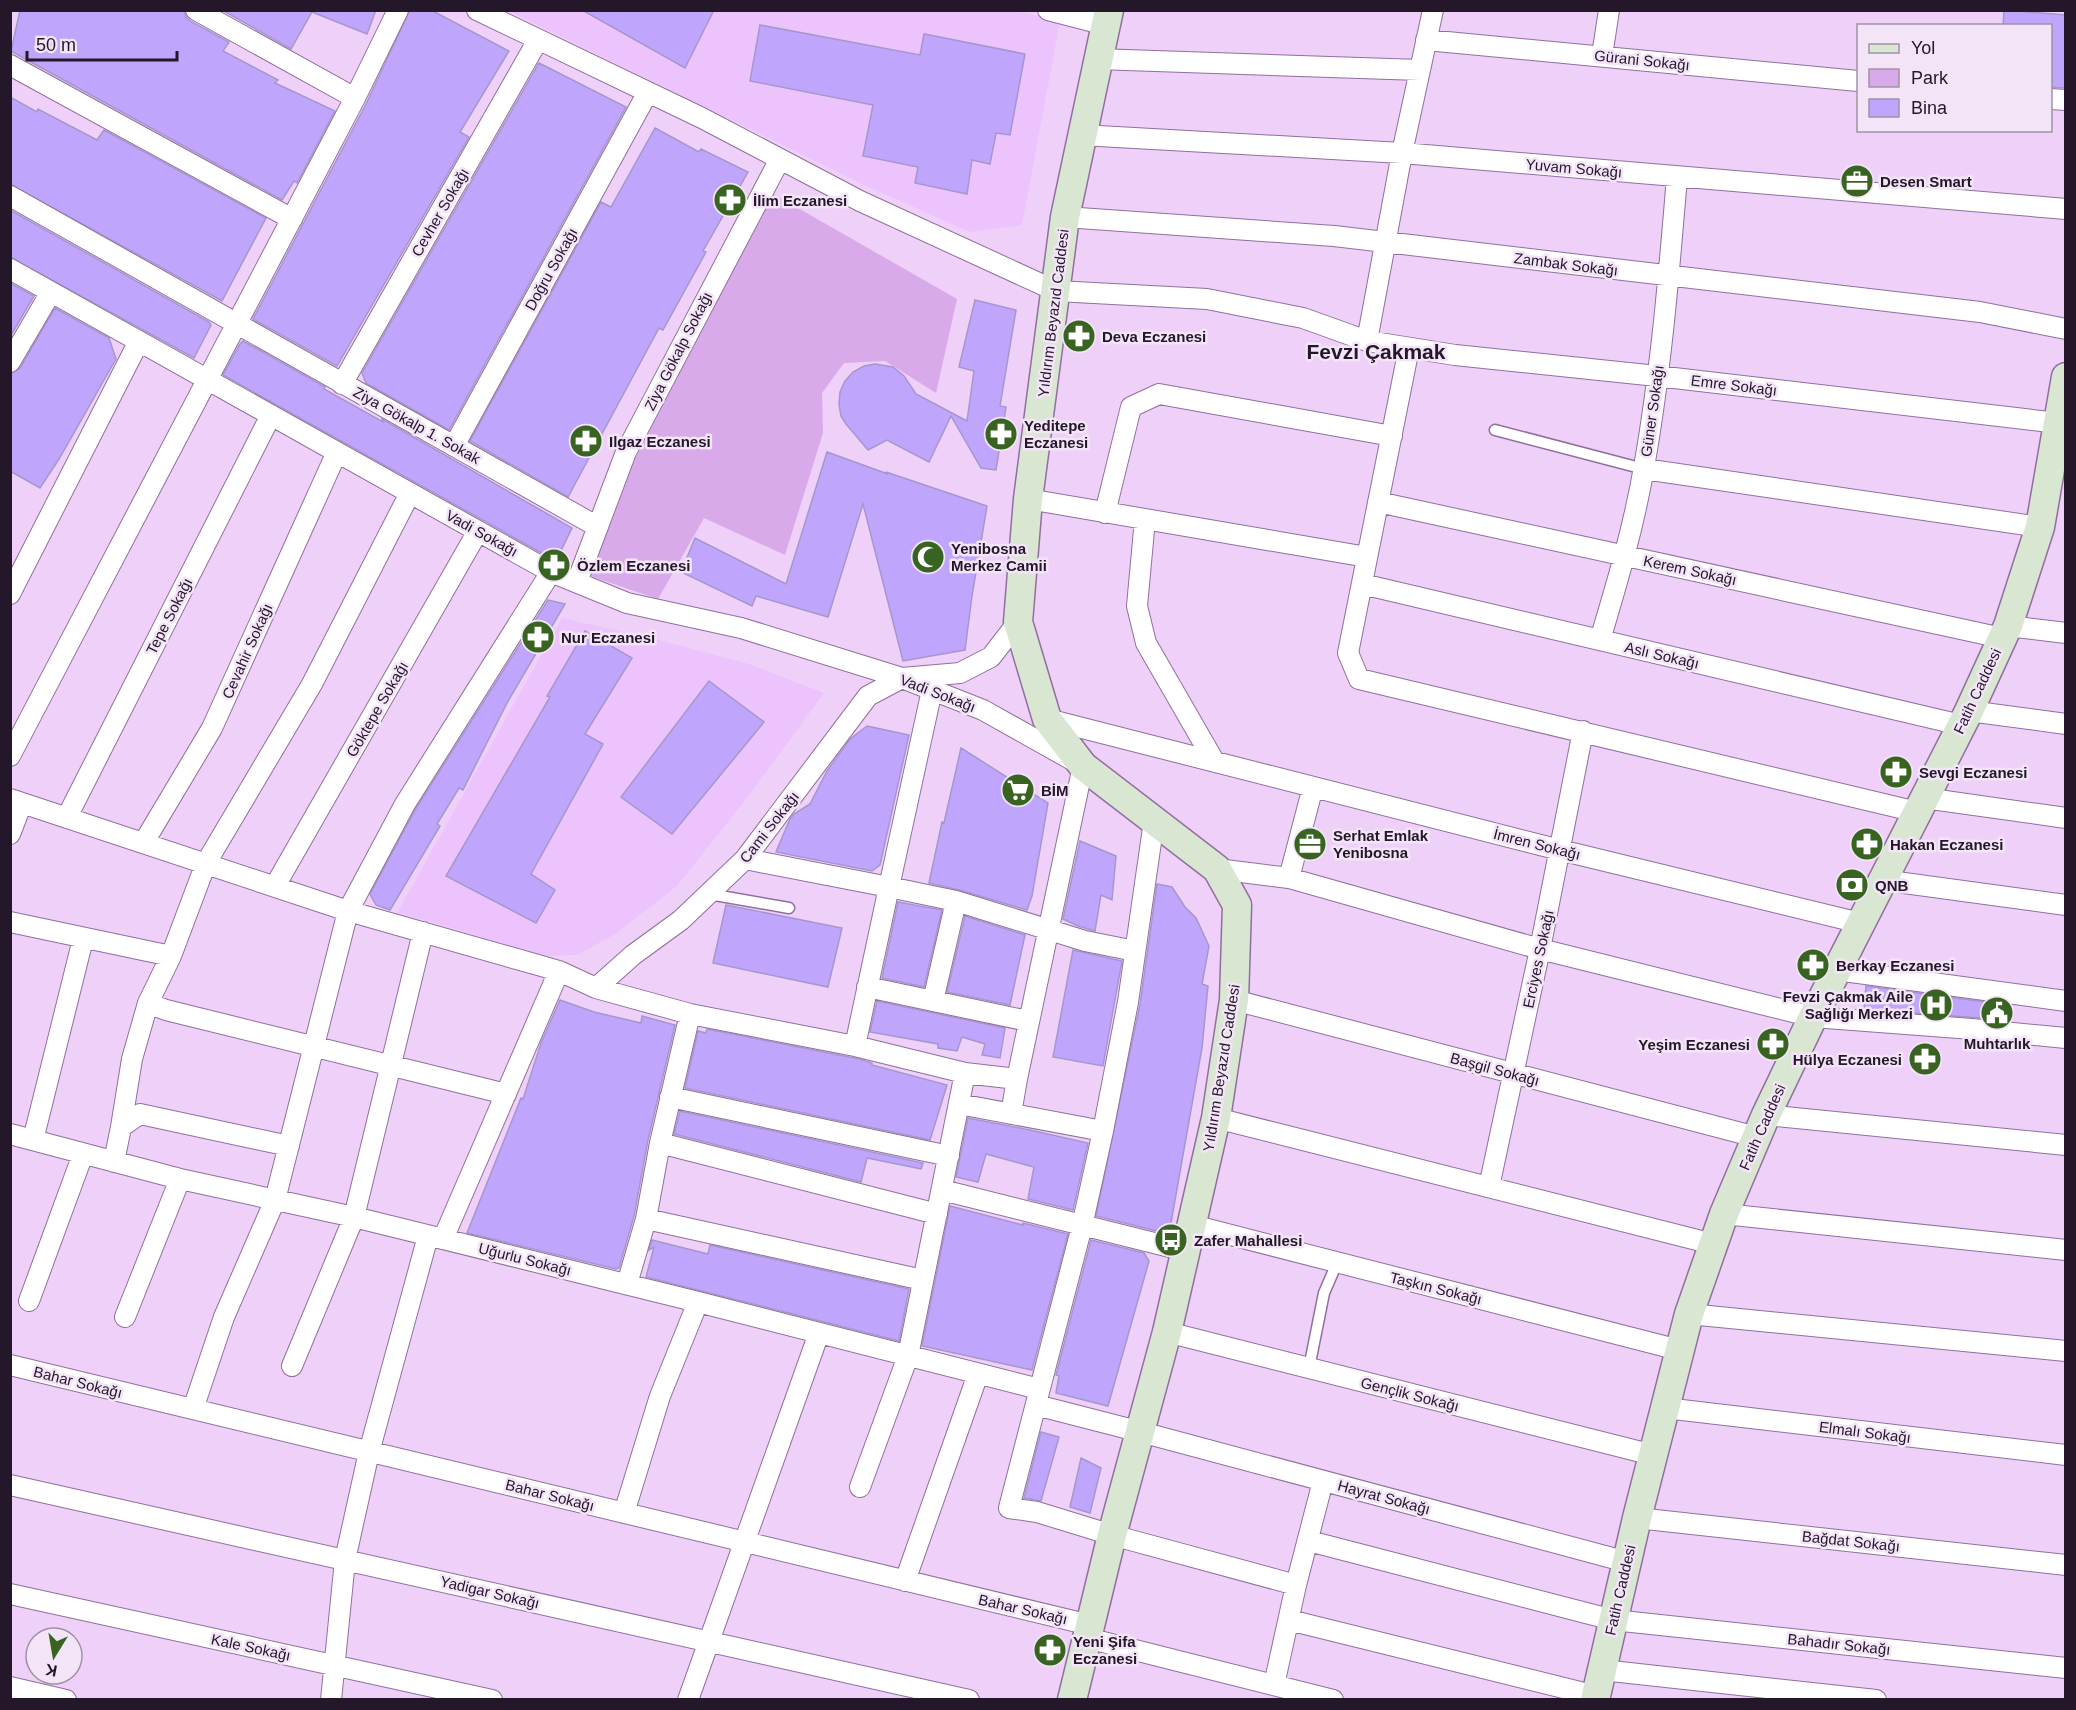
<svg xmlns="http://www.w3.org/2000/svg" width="2076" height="1710" font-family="Arial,sans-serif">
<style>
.built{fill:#edc3fd}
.green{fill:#d9aaea}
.building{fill:#bfa6fc;stroke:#a597cd;stroke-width:1.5}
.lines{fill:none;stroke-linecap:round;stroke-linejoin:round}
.service-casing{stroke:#916f9e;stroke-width:13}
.minor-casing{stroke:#916f9e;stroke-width:22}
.secondary-casing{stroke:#916f9e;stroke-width:31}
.service{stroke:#fff;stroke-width:10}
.minor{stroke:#fff;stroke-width:20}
.secondary{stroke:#d8e6d2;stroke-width:28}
.labels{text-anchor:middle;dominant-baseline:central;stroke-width:5;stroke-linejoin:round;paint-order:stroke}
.street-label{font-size:15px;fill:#241729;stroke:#f3e4f8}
.poi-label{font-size:15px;font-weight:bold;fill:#241729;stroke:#f3e4f8;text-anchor:start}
.district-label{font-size:21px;font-weight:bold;fill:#241729;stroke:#f3e4f8}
</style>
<rect width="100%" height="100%" fill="#eed0f9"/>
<path class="built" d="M1014,10L1060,21L1022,225L970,232L864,185L509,11Z
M562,618L655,639L749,664L824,693L750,794L677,886L615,934L577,955L542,956L446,926L397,913Z"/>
<path class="green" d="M770,192L957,299L936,393L885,361L844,363L822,393L823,433L785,555L704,518L658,599L590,576L636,457Z"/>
<path class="building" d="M20,10H184L186,17L190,21L229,42L223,51L278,80L275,83L335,111L297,183L294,181L282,200L11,51Z
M222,10H376L367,34L312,12L291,49Z
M410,10H431L509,51L460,132L469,137L337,366L253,319L366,104Z
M582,10H714L685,68Z
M2004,10L2066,15V88L2050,87V26H2003Z
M760,25L920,55L924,34L1025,54L1010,135L996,133L990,164L972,160L967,194L915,183L918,167L863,156L873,105L750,81Z
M539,63L626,107L449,430L366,383L362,373Z
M10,97L37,112L38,109L97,140L104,130L266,218L222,301L10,184Z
M655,128L699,152L701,149L748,172L703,251L706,252L663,330L659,328L568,497L470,441L601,202L611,207Z
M10,210L209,322L211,325L194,358L10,257Z
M10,283L34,296L10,337Z
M975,300L1016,310L1000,406L1006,407L996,470L981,468L951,416L929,462L887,440L868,450L846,424L841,416L839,404L840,392L845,381L853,372L864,366L875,364L893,367L904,376L916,394L967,421L974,371L959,367Z
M55,308L109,338L116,359L59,459L40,488L10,471V374L20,368Z
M243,341L325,387L324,389L383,422L382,419L572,528L556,561L223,375L240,344Z
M827,452L888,474L886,472L987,506L972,596L965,650L903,661L863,504L828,617L756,596L752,606L681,572L695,538L786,584Z
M548,600L565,604L507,703L463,790L459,788L437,824L440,826L390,910L376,905L370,894L415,810Z
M585,631L632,658L585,734L603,744L531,874L555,890L536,923L446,876L550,697L547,696Z
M709,681L764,722L672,834L621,797Z
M867,726L909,735L880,865L872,871L776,852L790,819L794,814L810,804L827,771L850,739Z
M961,748L1048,803L1032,896L1027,910L959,890L929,883L942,822L944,823Z
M1080,841L1116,856L1112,900L1101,895L1095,931L1078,926L1063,919Z
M1157,884L1172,887L1185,907L1196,918L1209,946L1202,984L1208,986L1202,1048L1169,1234L1096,1216L1140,1004Z
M898,902L942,910L924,987L882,978Z
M726,905L842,928L828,987L713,963Z
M965,916L1025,935L1010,1005L947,992Z
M1073,950L1122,961L1103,1066L1053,1057Z
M1866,986L2008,1005L2007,1020L1864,1009Z
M560,1000L594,1012L641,1023L642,1016L675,1025L648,1140L634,1216L619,1268L616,1269L467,1233L521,1098L523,1099L541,1043Z
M877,1001L1005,1028L1000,1058L982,1055L985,1044L962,1037L957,1051L938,1048V1044L870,1032Z
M707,1029L859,1059L872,1063V1065L947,1085L930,1140L685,1088L698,1031L706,1033Z
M680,1111L923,1163L921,1169L867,1158L861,1182L674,1134Z
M968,1118L1030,1130L1088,1143L1073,1210L1028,1199L1034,1167L986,1154L978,1182L956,1177Z
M950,1206L1023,1225V1223L1068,1234L1032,1370L922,1346Z
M652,1240L708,1254L710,1245L909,1289L899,1341L646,1277L654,1247L649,1250Z
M1091,1240L1144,1253L1149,1261L1108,1406L1056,1393L1059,1376L1056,1375Z
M1041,1432L1059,1437L1041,1501L1024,1498Z
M1081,1458L1101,1468L1090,1513L1070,1507Z"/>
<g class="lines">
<g class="service-casing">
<path id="service" d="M1495,430L1644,469
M709,894L789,908
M1309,1368L1324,1293L1337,1263"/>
</g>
<g class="minor-casing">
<path id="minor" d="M196,10L355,98
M477,10L702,118L860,201L1056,291L1207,299L1303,318L1367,341L1455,355L1657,376L2058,423
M1048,10L1106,25
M1426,40L1858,81
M1602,56L1609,10
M1097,59L1420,70
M10,65L292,219
M2050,99L2066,100
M1081,135L1402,153L2066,209
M10,196L598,527
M1065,217L1334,236L1980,312L2066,329
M10,269L551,572L627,603L741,628L902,678L983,710L1083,766L1017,1079L965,1073L855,1046L690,1014L596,988L559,971L348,911L10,799
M1367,341L1402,153L1433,10
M1409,348L1348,653L1359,679L1917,812
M10,362L51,292
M342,384L538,40
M454,446L648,92
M1644,469L2040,527
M1028,499L1367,557
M1378,502L2002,638
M1105,513L1131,407L1159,394L1392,436
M1145,519L1137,606L1146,643L1214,761
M577,582L626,452L780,159
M1362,584L1961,725
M10,594L139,341
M2008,626L2066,633
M1600,640C1617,583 1634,526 1644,467C1661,371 1669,274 1677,177
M1969,711L2066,724
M1047,719L1560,850L1860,923
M10,756L355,98L398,10
M1924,798L2066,818
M67,817L271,415
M1154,821L1128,1002L1103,1131L1082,1226L1009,1508L1037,1512L1112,1535L1296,1585
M10,834L22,803
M144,842L212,728L337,452
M745,859L889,887L932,690
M1217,869L1289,878L1540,949L1813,1017L1972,1029L2066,1038
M1289,878L1313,787
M1882,880L2066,905
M275,886L478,531
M10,922L171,956
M1836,970L2066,1001
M867,987L1028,1021
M596,988L633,955L681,920L745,859L868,696L902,678L960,673L991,657L1018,622
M1234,1000L1756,1137
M933,1001L956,901
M148,1003L166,1010L506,1094
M855,1046L889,887L956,901L1085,941L1135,951
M670,1097L949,1156
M959,1104L1103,1131
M1011,1114L1017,1079
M1766,1115L2066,1145
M1216,1118L1713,1244
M121,1127L132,1059L148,1003L171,956L206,863L312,684L410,493
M10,1134L180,1179L354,1217L698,1302L1039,1389
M33,1140L83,939
M660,1143L937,1214
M114,1162L121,1127L140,1114L289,1146
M1489,1187L1540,949L1583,731
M942,1190L1186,1251
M1724,1214L2066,1250
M646,1219L923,1280
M1192,1225L1679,1350
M443,1239L559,971
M627,1284L646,1219L660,1143L690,1014
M29,1301L83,1154
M1689,1314L2066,1351
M125,1317L180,1179
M1167,1332L1653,1455
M10,1365L1090,1625
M292,1366L354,1217L423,932
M1036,1405L1141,1432L1627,1562
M1665,1408L2066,1455
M193,1409L224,1317L275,1200L348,911L405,804L551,572
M10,1485L969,1700
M860,1487L908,1356L965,1073
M624,1513L660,1396L698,1302
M1637,1518L2066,1565
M1309,1541L1613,1620L2066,1668
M905,1581L978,1374
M10,1594L492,1700
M1289,1620L1596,1696
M1087,1638L1333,1700
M1602,1670L1876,1700
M1274,1685L1296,1585L1323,1481
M10,1687L66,1700
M331,1700L345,1560L369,1452L428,1236
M688,1700L819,1333"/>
</g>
<g class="secondary-casing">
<path id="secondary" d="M1072,1700L1112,1535L1167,1332L1216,1118L1234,1000L1237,905L1217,869L1083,766L1047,719L1018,622L1028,499L1065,217L1109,10
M1595,1700L1637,1518L1689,1314L1724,1214L1766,1115L1813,1017L1969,711L2008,626L2040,527L2066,377"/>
</g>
<use href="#service" class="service"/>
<use href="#minor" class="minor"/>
<use href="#secondary" class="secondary"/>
</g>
<defs>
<g id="office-disc" transform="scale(1.725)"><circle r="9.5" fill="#386321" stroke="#f3e4f8"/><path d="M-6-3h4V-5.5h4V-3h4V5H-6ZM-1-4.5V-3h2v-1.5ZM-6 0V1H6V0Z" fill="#fff"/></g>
<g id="pharmacy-disc" transform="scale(1.725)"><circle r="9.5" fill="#386321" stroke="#f3e4f8"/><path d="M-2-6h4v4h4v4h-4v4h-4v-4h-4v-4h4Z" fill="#fff"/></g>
<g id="mosque-disc" transform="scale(1.725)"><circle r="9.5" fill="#386321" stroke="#f3e4f8"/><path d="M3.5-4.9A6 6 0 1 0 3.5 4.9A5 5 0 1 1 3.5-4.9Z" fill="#fff"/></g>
<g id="supermarket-disc" transform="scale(1.725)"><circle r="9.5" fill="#386321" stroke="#f3e4f8"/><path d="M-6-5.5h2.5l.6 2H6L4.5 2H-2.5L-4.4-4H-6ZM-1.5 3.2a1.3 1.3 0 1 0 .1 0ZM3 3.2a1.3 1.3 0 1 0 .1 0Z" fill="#fff"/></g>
<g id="bank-disc" transform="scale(1.725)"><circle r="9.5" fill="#386321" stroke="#f3e4f8"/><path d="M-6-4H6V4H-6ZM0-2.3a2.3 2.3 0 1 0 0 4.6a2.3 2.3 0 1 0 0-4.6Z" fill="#fff"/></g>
<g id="hospital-disc" transform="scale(1.725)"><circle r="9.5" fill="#386321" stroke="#f3e4f8"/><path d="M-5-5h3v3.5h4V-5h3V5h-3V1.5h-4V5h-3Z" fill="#fff"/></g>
<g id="civic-disc" transform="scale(1.725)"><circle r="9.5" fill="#386321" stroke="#f3e4f8"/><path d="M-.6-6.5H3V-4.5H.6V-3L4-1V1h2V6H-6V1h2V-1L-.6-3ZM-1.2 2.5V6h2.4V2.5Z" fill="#fff"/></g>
<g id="bus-disc" transform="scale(1.725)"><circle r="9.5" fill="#386321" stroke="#f3e4f8"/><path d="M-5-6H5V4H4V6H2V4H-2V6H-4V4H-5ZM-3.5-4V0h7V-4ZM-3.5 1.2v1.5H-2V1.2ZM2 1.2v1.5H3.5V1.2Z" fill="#fff"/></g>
</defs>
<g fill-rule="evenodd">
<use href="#office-disc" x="1857" y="181"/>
<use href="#pharmacy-disc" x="730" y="200"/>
<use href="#pharmacy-disc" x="1079" y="336"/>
<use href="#pharmacy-disc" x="1001" y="434"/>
<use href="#pharmacy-disc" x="586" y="441"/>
<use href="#mosque-disc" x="928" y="557"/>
<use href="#pharmacy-disc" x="554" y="565"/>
<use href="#pharmacy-disc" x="538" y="637"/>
<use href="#pharmacy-disc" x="1896" y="772"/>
<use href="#supermarket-disc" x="1018" y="790"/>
<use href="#office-disc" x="1310" y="844"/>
<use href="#pharmacy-disc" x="1867" y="844"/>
<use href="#bank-disc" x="1852" y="885"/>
<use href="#pharmacy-disc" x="1813" y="965"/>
<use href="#hospital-disc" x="1936" y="1005"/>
<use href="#civic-disc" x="1997" y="1013"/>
<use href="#pharmacy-disc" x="1773" y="1044"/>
<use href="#pharmacy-disc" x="1925" y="1059"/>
<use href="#bus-disc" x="1171" y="1240"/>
<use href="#pharmacy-disc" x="1050" y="1650"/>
</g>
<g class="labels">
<g class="street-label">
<text transform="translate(1642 60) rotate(6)">Gürani Sokağı</text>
<text transform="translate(1574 168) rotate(5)">Yuvam Sokağı</text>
<text transform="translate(440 212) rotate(-60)">Cevher Sokağı</text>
<text transform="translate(1566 264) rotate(7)">Zambak Sokağı</text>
<text transform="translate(551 269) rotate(-61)">Doğru Sokağı</text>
<text transform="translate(1053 313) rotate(-83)">Yıldırım Beyazıd Caddesi</text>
<text transform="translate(678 351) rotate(-63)">Ziya Gökalp Sokağı</text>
<text transform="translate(1734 385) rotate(7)">Emre Sokağı</text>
<text transform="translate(1652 411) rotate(-82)">Güner Sokağı</text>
<text transform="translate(417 425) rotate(29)">Ziya Gökalp 1. Sokak</text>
<text transform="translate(482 533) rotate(29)">Vadi Sokağı</text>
<text transform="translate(1690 570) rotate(12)">Kerem Sokağı</text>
<text transform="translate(169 616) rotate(-63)">Tepe Sokağı</text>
<text transform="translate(247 651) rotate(-66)">Cevahir Sokağı</text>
<text transform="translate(1662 655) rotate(13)">Aslı Sokağı</text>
<text transform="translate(1977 691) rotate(-65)">Fatih Caddesi</text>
<text transform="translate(938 693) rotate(21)">Vadi Sokağı</text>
<text transform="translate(377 709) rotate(-60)">Göktepe Sokağı</text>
<text transform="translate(769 827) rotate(-52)">Cami Sokağı</text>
<text transform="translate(1537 844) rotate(14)">İmren Sokağı</text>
<text transform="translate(1538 959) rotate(-78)">Erciyes Sokağı</text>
<text transform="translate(1221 1068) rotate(-81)">Yıldırım Beyazıd Caddesi</text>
<text transform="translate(1495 1069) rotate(15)">Başgil Sokağı</text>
<text transform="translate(1762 1127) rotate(-66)">Fatih Caddesi</text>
<text transform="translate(525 1259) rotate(14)">Uğurlu Sokağı</text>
<text transform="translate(1436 1288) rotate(14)">Taşkın Sokağı</text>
<text transform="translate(78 1382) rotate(14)">Bahar Sokağı</text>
<text transform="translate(1410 1394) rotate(14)">Gençlik Sokağı</text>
<text transform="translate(1865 1432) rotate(7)">Elmalı Sokağı</text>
<text transform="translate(550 1495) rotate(14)">Bahar Sokağı</text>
<text transform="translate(1384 1497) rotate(15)">Hayrat Sokağı</text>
<text transform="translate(1851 1541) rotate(6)">Bağdat Sokağı</text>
<text transform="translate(1620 1590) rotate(-77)">Fatih Caddesi</text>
<text transform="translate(490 1592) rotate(13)">Yadigar Sokağı</text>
<text transform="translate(1023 1609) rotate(13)">Bahar Sokağı</text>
<text transform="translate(1839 1644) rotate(6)">Bahadır Sokağı</text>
<text transform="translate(251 1647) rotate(12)">Kale Sokağı</text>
</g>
<g class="poi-label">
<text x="1880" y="181">Desen Smart</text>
<text x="753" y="200">İlim Eczanesi</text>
<text x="1102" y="336">Deva Eczanesi</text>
<text x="1024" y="425">Yeditepe<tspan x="1024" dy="17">Eczanesi</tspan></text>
<text x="609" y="441">Ilgaz Eczanesi</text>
<text x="951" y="548">Yenibosna<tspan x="951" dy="17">Merkez Camii</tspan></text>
<text x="577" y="565">Özlem Eczanesi</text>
<text x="561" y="637">Nur Eczanesi</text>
<text x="1919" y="772">Sevgi Eczanesi</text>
<text x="1041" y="790">BİM</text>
<text x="1333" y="835">Serhat Emlak<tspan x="1333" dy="17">Yenibosna</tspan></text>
<text x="1890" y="844">Hakan Eczanesi</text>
<text x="1875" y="885">QNB</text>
<text x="1836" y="965">Berkay Eczanesi</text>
<text x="1913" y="996" text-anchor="end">Fevzi Çakmak Aile<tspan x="1913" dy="17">Sağlığı Merkezi</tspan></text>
<text x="1997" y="1043" text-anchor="middle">Muhtarlık</text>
<text x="1750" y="1044" text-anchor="end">Yeşim Eczanesi</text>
<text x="1902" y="1059" text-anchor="end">Hülya Eczanesi</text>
<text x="1194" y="1240">Zafer Mahallesi</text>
<text x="1073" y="1641">Yeni Şifa<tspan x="1073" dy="17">Eczanesi</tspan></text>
</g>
<g class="district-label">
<text x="1376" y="351">Fevzi Çakmak</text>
</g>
</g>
<rect width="2076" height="1710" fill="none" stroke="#241729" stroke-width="24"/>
<rect x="1857" y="24" width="195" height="108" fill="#f3e4f8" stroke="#a092a5" stroke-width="1.5"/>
<rect x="1869" y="44" width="30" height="9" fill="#d8e6d2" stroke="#a092a5" stroke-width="1.5"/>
<text x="1911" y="54" font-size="18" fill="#241729">Yol</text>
<rect x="1869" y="69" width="30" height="18" fill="#d9aaea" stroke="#a092a5" stroke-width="1.5"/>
<text x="1911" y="84" font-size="18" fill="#241729">Park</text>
<rect x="1869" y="99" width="30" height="18" fill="#bfa6fc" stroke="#a092a5" stroke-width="1.5"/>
<text x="1911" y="114" font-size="18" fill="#241729">Bina</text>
<g transform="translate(54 1656) rotate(191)"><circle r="28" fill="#f3e4f8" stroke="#a092a5" stroke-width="1.5"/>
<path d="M0-4.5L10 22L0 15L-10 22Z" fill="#386321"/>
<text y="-9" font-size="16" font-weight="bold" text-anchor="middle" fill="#241729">K</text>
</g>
<path d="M27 51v9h150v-9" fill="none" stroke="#241729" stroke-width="3"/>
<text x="36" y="51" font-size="18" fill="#241729" stroke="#f3e4f8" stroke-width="4.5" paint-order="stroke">50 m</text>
</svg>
